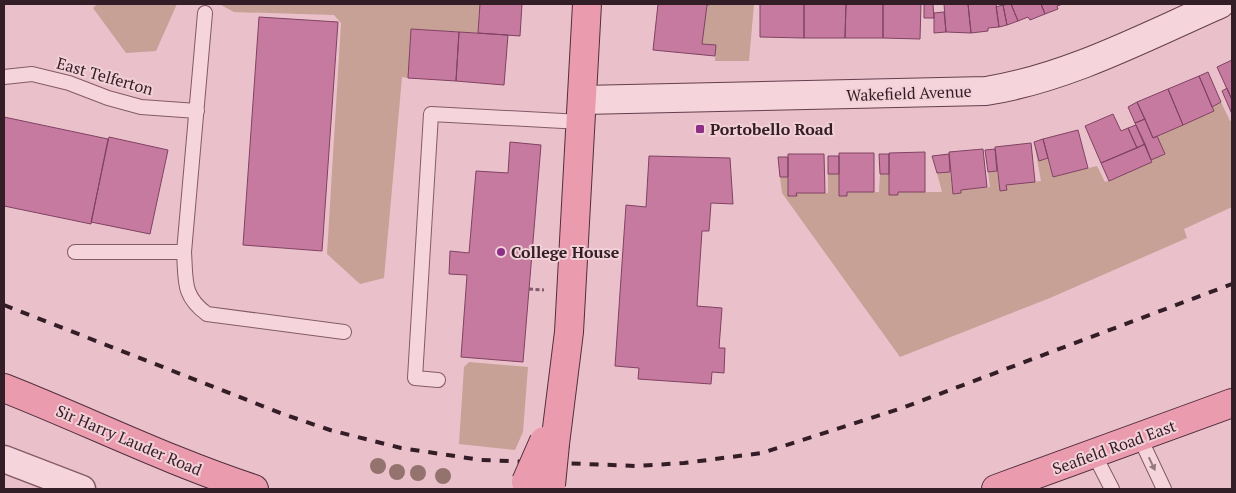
<svg xmlns="http://www.w3.org/2000/svg" width="1236" height="493" font-family="'PT Serif',serif">
<style>
.green{fill:#c7a096}
.building{fill:#c67aa0;stroke:#804262}
.lines{fill:none;stroke-linecap:round;stroke-linejoin:round}
.lane-casing{stroke:#825a6a;stroke-width:16}
.street-casing{stroke:#825a6a;stroke-width:29}
.secondary-casing{stroke:#643e4e;stroke-width:30}
.primary-casing{stroke:#502e3e;stroke-width:30}
.path{stroke:#825a6a;stroke-width:3;stroke-dasharray:4 2.5;stroke-linecap:butt}
.lane{stroke:#f6d4db;stroke-width:14}
.street{stroke:#f6d4db;stroke-width:26}
.secondary{stroke:#f6d4db;stroke-width:28}
.primary{stroke:#eb9bae;stroke-width:28}
.rail{stroke:#331d27;stroke-width:4;stroke-dasharray:9 9;stroke-linecap:butt}
.primary-bridge-casing{stroke:#502e3e;stroke-width:30;stroke-linecap:butt}
.primary-bridge{stroke:#eb9bae;stroke-width:28}
.tree{fill:#94736f}
.oneway{fill:#947881}
.poi-dot{fill:#8d2f86;stroke:#f2d0d7;stroke-width:2}
.labels{text-anchor:middle;dominant-baseline:central;stroke-width:4;stroke-linejoin:round;paint-order:stroke}
.street-label{font-size:16px;fill:#331d27;stroke:#f2d0d7}
.poi-label{font-size:16px;font-weight:bold;fill:#331d27;stroke:#f2d0d7;text-anchor:start}
</style>
<rect width="100%" height="100%" fill="#eac1ca"/>
<path class="green" d="M97,4H177L156,51L126,53L93,8Z
M219,4H480L478,33L411,29L408,78L402,77L384,278L360,284L327,254L341,23L334,15L234,12Z
M754,4L749,61H715L716,45L702,44L707,5Z
M1221,102L1230,121L1232,120V207L1184,229L1187,238L1050,298L900,357L782,193L780,177H788V196H796V193H828V174H839V196H847V192H879L880,174H889V195H898V192H942L937,173L950,172L953,194L961,193V190L990,187L988,172L997,171L1000,191L1006,190V185L1041,181L1034,142L1039,161L1048,158L1053,177L1097,166L1105,182L1152,162L1157,136L1214,111L1212,107Z
M469,362L528,367L523,432L515,450L459,444L464,367Z"/>
<path class="building" d="M480,4H522L520,36L478,33Z
M658,4H714L707,5L702,44L716,45L715,56L653,50Z
M760,4H804V38L760,37Z
M804,4H846L845,38H804Z
M846,4H883V38H845Z
M883,4H921L920,39L883,38Z
M924,4H933L934,18H924Z
M944,4H968L971,33L946,32Z
M968,4H996L999,27L988,28V31L971,33Z
M1011,4H1041L1045,14L1030,20L1028,17L1018,21Z
M1011,4L1018,21L1007,25L1003,5Z
M1041,4H1063L1057,6L1058,9L1045,14Z
M1003,5L1007,25L999,27L996,7Z
M944,12L946,32L934,33V13Z
M259,17L338,22L322,251L243,245Z
M411,29L459,32L456,81L408,78Z
M459,32L508,35L504,85L456,81Z
M1232,60V100L1217,67Z
M1208,72L1221,102L1212,107L1199,76Z
M1199,76L1214,111L1183,125L1168,89Z
M1227,88L1232,100V114L1222,91Z
M1168,89L1183,125L1153,138L1137,102Z
M1137,102L1145,119L1135,123L1128,107Z
M1113,114L1121,131L1128,128L1137,148L1101,163L1085,126Z
M4,117L108,139L91,224L4,206Z
M1145,119L1153,138L1157,136L1165,154L1151,160L1135,123Z
M1136,125L1145,144L1137,148L1128,128Z
M1078,130L1088,168L1053,177L1043,139Z
M109,137L168,150L150,234L91,222Z
M1043,139L1048,158L1039,161L1034,142Z
M510,142L541,145L523,362L461,357L467,275L449,274L450,251L469,253L476,171L508,173Z
M1031,143L1035,182L1006,185L1007,190L1000,191L995,147Z
M1145,144L1152,162L1109,181L1101,163Z
M983,149L987,187L961,190V193L953,194L949,152Z
M995,149L997,171L988,172L985,150Z
M925,152V192H898V195H889V153Z
M839,153H874V192H847V196H839Z
M788,154H824L825,193H796L797,196H788Z
M879,154H889V174H880Z
M949,154L950,172L937,173L932,156Z
M649,156L730,158L733,204L711,203L709,231H702L697,306L722,308L719,348H725L724,373L712,372L711,384L638,379L639,368L615,366L626,205L646,207Z
M828,156H839V174H828Z
M778,157H788V177H780Z"/>
<g class="lines">
<g class="lane-casing">
<path id="lane" d="M205,13L184,252C186,280 182,296 207,314L344,332
M4,77L32,74L69,83L108,98L141,107L197,111
M75,252H184
M438,380L415,378L431,114L581,122
M1140,438L1164,489
M1094,454L1112,489"/>
</g>
<g class="street-casing">
<path id="street" d="M4,459L82,489"/>
</g>
<g class="secondary-casing">
<path id="secondary" d="M582,100L986,91C1068,78 1145,37 1220,4"/>
</g>
<g class="primary-casing">
<path id="primary" d="M4,388C88,421 168,461 254,489
M555,444L569,332L587,4
M996,489L1232,403"/>
</g>
<path class="path" d="M532,250L547,251
M529,289L544,290"/>
<use href="#lane" class="lane"/>
<use href="#street" class="street"/>
<use href="#secondary" class="secondary"/>
<use href="#primary" class="primary"/>
<path class="rail" d="M4,305L283,414L330,430L401,448L481,460L637,466L684,463L762,453L902,408L1232,284"/>
<g class="primary-bridge-casing">
<path id="primary-bridge" d="M526,482L544,441
M551,485L555,444"/>
</g>
<use href="#primary-bridge" class="primary-bridge"/>
</g>
<g class="tree">
<circle cx="378" cy="466" r="8"/>
<circle cx="397" cy="472" r="8"/>
<circle cx="418" cy="473" r="8"/>
<circle cx="443" cy="476" r="8"/>
</g>
<defs><path id="oneway-solid" d="M-6-.8H1V-3.2L6.5 0L1 3.2V.8H-6Z" transform="scale(1.25)"/></defs>
<use class="oneway" href="#oneway-solid" transform="translate(1152 464) rotate(65)"/>
<g class="poi-dot">
<rect x="695" y="124" width="10" height="10" rx="2.5"/>
<circle cx="501" cy="252" r="5"/>
</g>
<g class="labels">
<g class="street-label">
<text transform="translate(105 76) rotate(16)">East Telferton</text>
<text transform="translate(909 93) rotate(-2)">Wakefield Avenue</text>
<text transform="translate(129 440) rotate(23)">Sir Harry Lauder Road</text>
<text transform="translate(1114 447) rotate(-20)">Seafield Road East</text>
</g>
<g class="poi-label">
<text x="710" y="129">Portobello Road</text>
<text x="511" y="252">College House</text>
</g>
</g>
<rect width="1236" height="493" fill="none" stroke="#331d27" stroke-width="10"/>
</svg>
